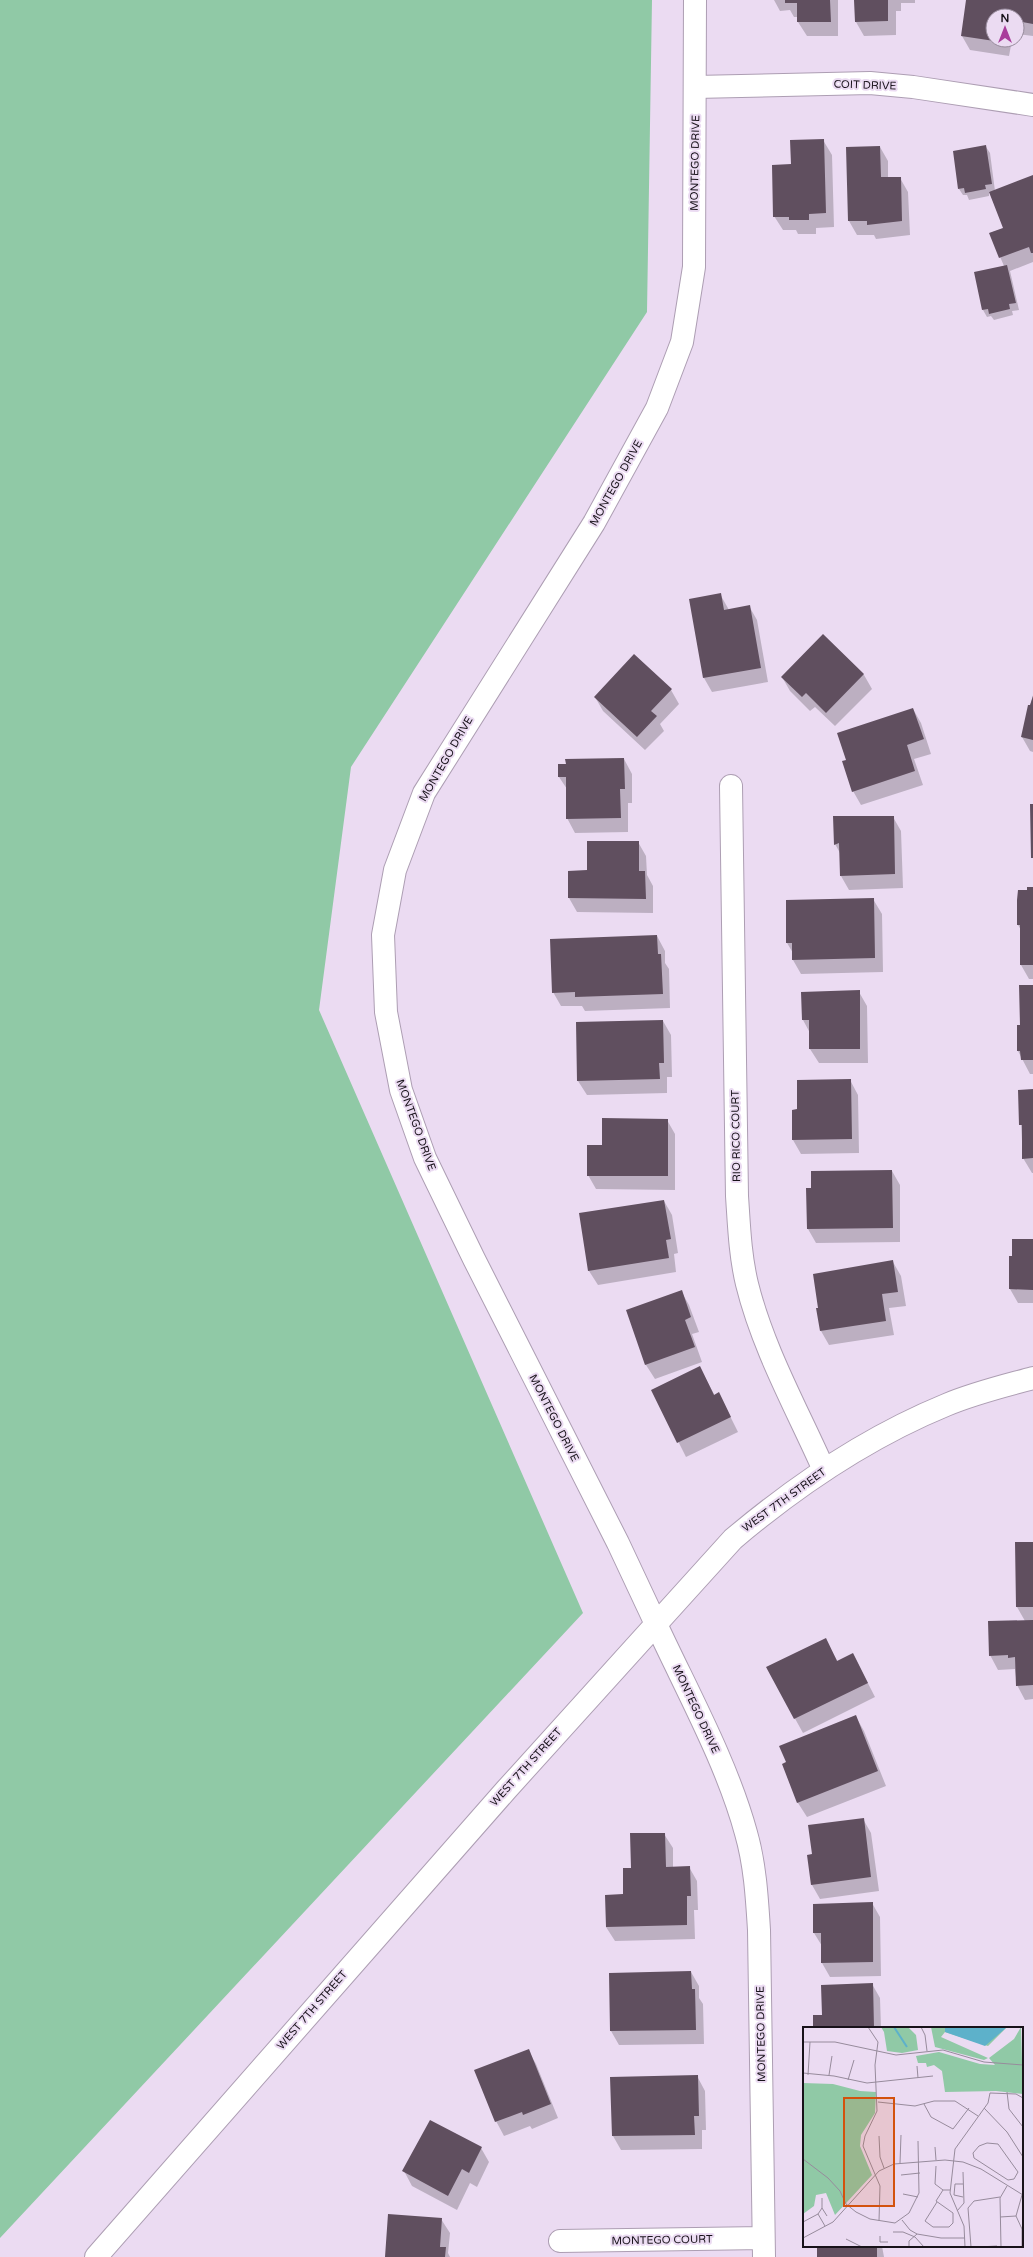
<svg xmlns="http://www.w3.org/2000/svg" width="1033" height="2257" font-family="'Varela Round',sans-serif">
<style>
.green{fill:#90c9a6}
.shadow{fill:#0003}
.building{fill:#604f5f}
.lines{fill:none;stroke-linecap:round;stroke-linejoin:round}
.street-casing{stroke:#ad9eb3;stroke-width:24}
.secondary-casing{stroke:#ad9eb3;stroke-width:24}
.street{stroke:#fff;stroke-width:22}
.secondary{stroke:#fff;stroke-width:22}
.labels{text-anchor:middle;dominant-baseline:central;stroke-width:4;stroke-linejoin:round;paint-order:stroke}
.street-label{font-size:11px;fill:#18121a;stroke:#ebdbf2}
.inset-river{fill:none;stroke:#5db1ca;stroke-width:2}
.inset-road{fill:none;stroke:#978b9c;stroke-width:1}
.view{fill:#d3520d;fill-opacity:0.15;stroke:#d3520d;stroke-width:2}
.inset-edge{fill:none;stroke:#18121a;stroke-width:2}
</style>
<rect width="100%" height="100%" fill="#ebdbf2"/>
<path class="green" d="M0,0H652L647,312L351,767L319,1010L583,1613L0,2238Z"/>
<path class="shadow" d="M774,0H838V36H807L798,22V17H794L790,10L780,11Z
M856,0H915V3H901V11H896V35L864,36L856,22Z
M967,0H1033V36L1017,34V16H993V40H1012L1009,56L970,50L962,36Z
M823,140L832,155L834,227L816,228V234H798L796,230H783L774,216L792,165Z
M880,147L888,161V178H900L908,192L910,235L876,239L874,235H857L849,221Z
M986,147L990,153L995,191L1033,176V262L1010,271L1019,310L1012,311L1013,315L994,320L991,316L987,317L983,310L1004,266L990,233L1004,228L989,191V196L969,200L967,195H963L959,189Z
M720,594L729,610L749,606L757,620L768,682L712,692L704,678Z
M823,635L864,675L872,689L835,726L815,707L810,711L790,691L782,677Z
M671,690L679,704L660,724L664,731L645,750L603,711L595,697Z
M1033,695V752L1030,751L1022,737Z
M913,709L921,723L931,754L914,759L923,785L861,805L853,791Z
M624,759L632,774V803H628V832L575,833L567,818V789L559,777L567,765Z
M834,817H893L901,831L903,888L849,890L841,876L840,853L835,844Z
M638,842L646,856L647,875L653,886V913L577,912L569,898V872L588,871Z
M1033,888V979H1029L1021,965V930L1018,925L1028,891Z
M873,899L882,914L883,972L801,974L793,960V953L787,943V901Z
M657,936L665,951V963L669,969L670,1008L585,1011L582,1006H561L553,992Z
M1033,986V1074H1030L1018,1051L1021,1026Z
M859,992L867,1006L868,1063H819L810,1049V1033L803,1020Z
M663,1021L671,1035L672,1077H667V1093L587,1095L578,1081L577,1023Z
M850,1080L858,1095L859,1153L801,1154L793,1140L798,1110Z
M1033,1090V1173H1032L1023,1158L1019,1091Z
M667,1120L675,1134V1190L596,1189L588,1175L603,1146Z
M892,1171L900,1185V1242L816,1243L808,1229Z
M664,1201L672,1215L678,1253L674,1254L676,1272L598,1285L589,1271L580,1214Z
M1033,1240V1303H1018L1010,1289L1013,1257Z
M893,1262L901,1276L906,1306L889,1308L894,1335L829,1345L821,1331L817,1309Z
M681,1291L689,1305L699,1332L692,1334L702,1362L655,1379L646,1365L627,1311Z
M700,1368L715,1396L726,1408L738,1432L686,1457L653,1391Z
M1033,1543V1699L1025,1700L1017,1685L1015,1669L998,1670L990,1655L1025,1621L1017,1607Z
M825,1639L838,1662L853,1654L875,1697L803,1733L767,1668Z
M856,1717L864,1731L886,1786L807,1817L798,1803L783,1765Z
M863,1819L871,1833L879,1891L820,1899L812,1885L813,1855Z
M664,1834L673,1848V1868L689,1867L697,1881L698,1910H694L695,1939L615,1941L606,1927L624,1895L632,1869Z
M872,1903L880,1917L881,1976L830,1977L822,1963V1946L814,1933Z
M691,1972L699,1986V1998L703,2004L704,2044L619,2045L611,2031L610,1974Z
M872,1984L880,1998L881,2028H814L823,2016Z
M528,2050L536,2064L558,2118L532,2129L530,2126L504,2136L496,2121Z
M697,2076L705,2091L706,2130H702V2149L621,2150L613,2136Z
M481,2148L489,2162L477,2187L470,2183L457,2210L412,2186L404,2171Z
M441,2219L450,2233L448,2253L450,2257H386Z
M818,2246H882L884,2257H818Z"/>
<path class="building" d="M785,0H830L831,22H797V3H785Z
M854,0H888V21L855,22Z
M966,0H1033V24L1017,21V16H993V40H1002L1001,42L961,36Z
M824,139L826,213L809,214V220H789V217H773L772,165L791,164L790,140Z
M986,145L992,184L985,185L986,189L965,193L964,188L958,189L953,151Z
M880,146L881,177H901L902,221L867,225V221H848L846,147Z
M1033,175V253H1031L1029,247L999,258L989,233L1003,228L989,192Z
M1007,265L1016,303L1009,304L1010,309L989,314L988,309L982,310L974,272Z
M721,593L724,610L750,605L761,668L703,678L689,599Z
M823,634L864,674L826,713L806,693L802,697L781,677Z
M634,654L672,689L651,711L657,716L637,737L594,697Z
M1033,696V740L1021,737L1028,705H1030Z
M913,708L924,739L907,745L915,771L852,792L842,761L846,760L837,733Z
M624,758L625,789H620L621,818L566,819V777H558V764H566L565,759Z
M1030,804H1033V858H1031Z
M833,816H894L895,874L840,876L839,843L834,845Z
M587,841H639V871H645L646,899L568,898V871L587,870Z
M1027,887H1033V965H1020V925H1017V900L1018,890H1027Z
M874,898L875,958L792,960V943H786V900Z
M657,935L658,954H661L663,994L575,997V992L552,993L550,939Z
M1019,985H1033V1060H1021L1020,1051H1017V1025H1020Z
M860,990V1049H809V1020H802L801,992Z
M663,1020L664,1063H659L660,1079L577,1081L576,1022Z
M851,1079L852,1139L792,1140V1110L797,1109V1080Z
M1033,1089V1158L1022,1159V1125H1019L1018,1090Z
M602,1118L668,1119V1176H587V1145H602Z
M892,1170L893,1228L807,1229L806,1188H811V1171Z
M664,1200L671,1239L666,1240L669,1258L588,1271L579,1213Z
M1012,1239H1033V1290L1009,1289V1256H1012Z
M893,1260L898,1292L882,1294L886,1321L820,1331L816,1308H818L813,1274Z
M682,1290L691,1317L685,1320L695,1347L645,1365L626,1310Z
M700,1366L714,1395L719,1392L731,1417L677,1443L651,1390Z
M1015,1542H1033V1607H1016Z
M1033,1620V1685L1016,1686L1015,1657L1008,1658V1655L989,1656L988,1621Z
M826,1638L837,1661L853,1653L868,1683L794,1719L766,1667Z
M856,1715L878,1771L797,1803L782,1764L786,1762L779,1746Z
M864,1818L871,1877L811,1885L807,1855L812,1854L808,1825Z
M630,1833H665L666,1867L690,1866L691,1896H687V1925L606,1927L605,1895L623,1894V1868H631Z
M873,1902V1962L821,1963V1933H813V1904Z
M691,1971L692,1989H695L696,2030L610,2031L609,1973Z
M873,1983L874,2028H813V2015H822L821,1985Z
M529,2049L551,2104L523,2115L522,2112L495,2122L474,2070Z
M698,2075L699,2116H694L695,2135L612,2136L610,2077Z
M430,2120L482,2147L469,2173L462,2169L448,2196L402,2171Z
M388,2214L442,2218L440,2247H446L445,2257H385Z
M817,2246H877V2257H817Z"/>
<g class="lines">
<g class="street-casing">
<path id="street" d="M695,87L870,83L913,87L1033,105
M731,786L737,1196C739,1225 740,1255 747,1284C763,1349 797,1409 824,1470
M656,1624C687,1691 727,1763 746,1833C755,1864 757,1898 759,1930L764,2257
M560,2241L763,2238"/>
</g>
<g class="secondary-casing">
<path id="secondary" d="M656,1624L618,1543L474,1259L425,1158L401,1090L386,1012L383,935L395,870L424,793L594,523L657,408L682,342L694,267L695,0
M96,2257L506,1790L733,1539C797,1485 868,1437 946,1405C974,1393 1004,1386 1033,1378"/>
</g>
<use href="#street" class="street"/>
<use href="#secondary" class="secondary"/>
</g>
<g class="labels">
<g class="street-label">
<text transform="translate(865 85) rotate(2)">COIT DRIVE</text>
<text transform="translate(695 163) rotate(-89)">MONTEGO DRIVE</text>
<text transform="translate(616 483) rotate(-61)">MONTEGO DRIVE</text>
<text transform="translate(446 759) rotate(-60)">MONTEGO DRIVE</text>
<text transform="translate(416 1125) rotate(70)">MONTEGO DRIVE</text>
<text transform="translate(736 1136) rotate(-91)">RIO RICO COURT</text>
<text transform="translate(554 1418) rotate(63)">MONTEGO DRIVE</text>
<text transform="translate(784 1500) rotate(-36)">WEST 7TH STREET</text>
<text transform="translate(696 1709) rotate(65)">MONTEGO DRIVE</text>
<text transform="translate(526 1767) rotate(-48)">WEST 7TH STREET</text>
<text transform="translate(312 2010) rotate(-49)">WEST 7TH STREET</text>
<text transform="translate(761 2034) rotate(-91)">MONTEGO DRIVE</text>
<text transform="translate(662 2240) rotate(-1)">MONTEGO COURT</text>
</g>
</g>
<g transform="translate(803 2027)">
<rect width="220" height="220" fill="#ebdbf2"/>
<path d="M78,0H105L113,8L115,23L99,26L84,24L81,5ZM128,0H204L185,19L142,5L138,10L185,31L181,33L132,20ZM218,0L220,67L193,64L142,65L139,44L131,38L124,40L123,36H115L113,29L136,25L177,37L192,38L186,31L211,12ZM0,56L30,57L57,64L73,65L72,86L58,108L57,119L69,148L32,188L23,166L13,168L11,179L0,187Z" fill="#90c9a6"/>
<path d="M142,0H204L182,19L142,5Z" fill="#5db1ca"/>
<path class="inset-river" d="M91,0L104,20"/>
<path class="inset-road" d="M65,0L75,15L72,38L74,84L62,109L60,119L77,159L76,194M118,0L122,8L124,24M0,15H32L93,28L140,23L181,35L220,38M114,39L115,51M0,46L31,49L64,56L130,49M5,48L7,15M26,48L29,29M45,53L51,33M204,65L206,82L220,100M75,75L112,79L131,74H152L175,89M121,77L128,90L150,102L166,81M181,81L204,105L220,130M76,109L77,130L81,141M184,116L195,117L215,145L211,152L205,153L171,131L170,126L176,119ZM132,120L133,133M0,132L25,151L37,164L43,177L53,185L67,192L92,196L106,186L116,166L115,114M97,136L98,108M133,139L132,157L140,163H147M98,148L117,146M160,157H152L151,168L160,170M100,167L115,170M19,171V181L24,189M134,175L122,194L130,200H146L150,196V186L133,174L140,163M154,184L161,176L160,145M15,187L22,199M197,190L213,189M99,193L107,203L114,207L138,211H162M0,195L15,187L19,181M90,205H100L112,210L121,220M77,209V215H85M0,211L30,195L76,144L91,137L142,133L160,135L178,142L220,168M43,212L59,220M106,220V214L114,207M121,220H135M162,220L161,199L147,166L152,122L185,76L187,66L213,67L220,71M168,220L165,181L171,174L197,170M176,220L194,219M198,220L197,171L204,159M219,220V202L213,189L219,168"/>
<path class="view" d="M41,71H91V179H41Z"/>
<rect width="220" height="220" class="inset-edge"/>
</g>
<g transform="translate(1005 28)"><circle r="19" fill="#ebdbf2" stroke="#978b9c"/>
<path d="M0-3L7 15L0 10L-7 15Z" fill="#a93c9b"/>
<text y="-6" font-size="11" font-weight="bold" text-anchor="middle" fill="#18121a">N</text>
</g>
</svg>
